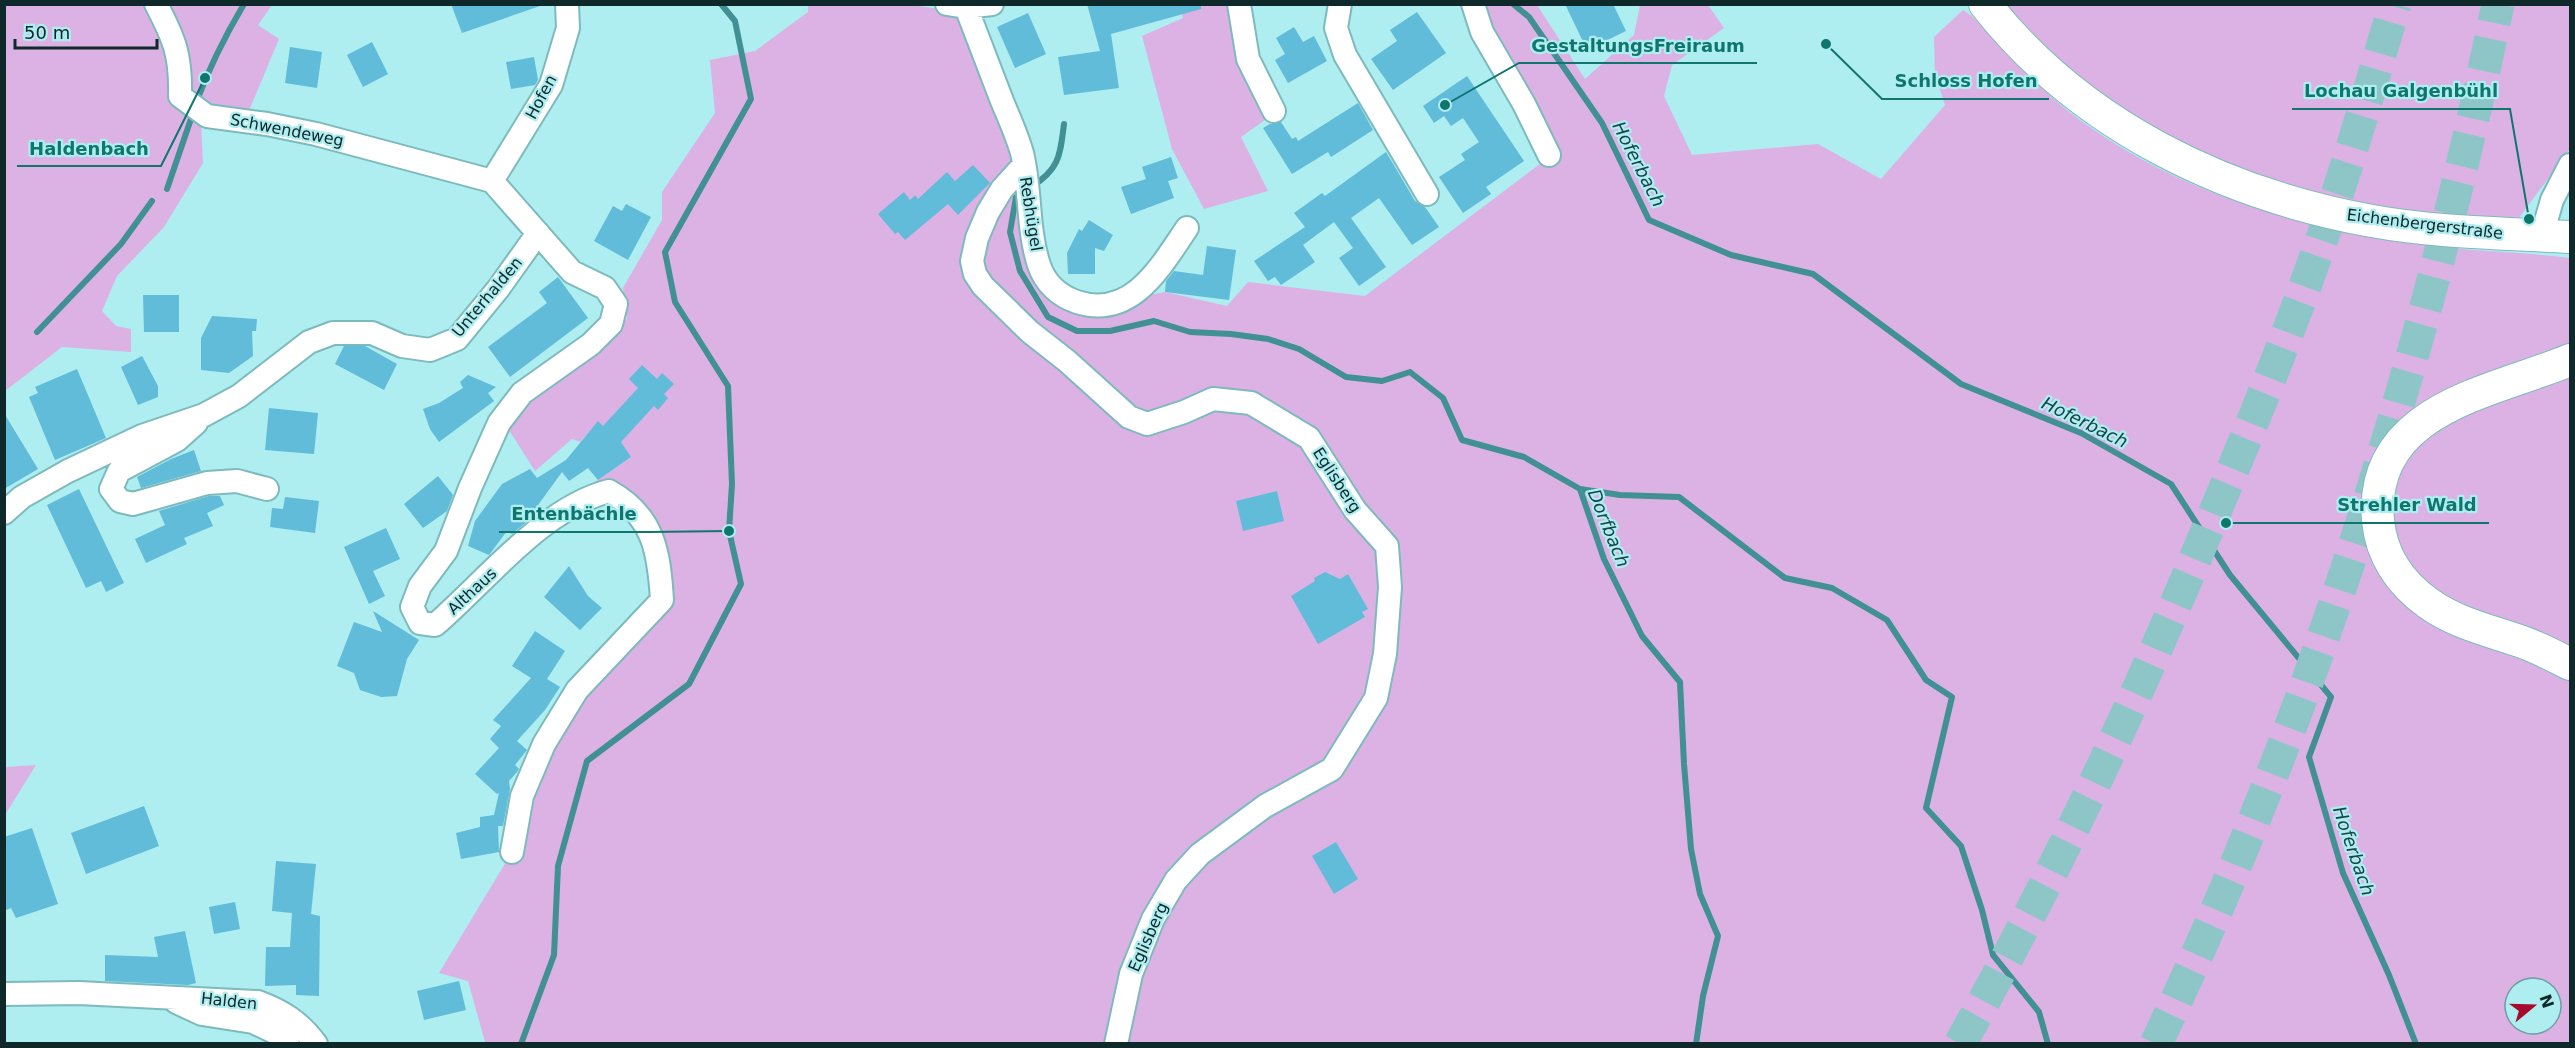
<svg xmlns="http://www.w3.org/2000/svg" width="2575" height="1048" font-family="'DejaVu Sans',sans-serif">
<style>
.green{fill:#dcb2e5;fill-rule:evenodd}
.lines{fill:none;stroke-linecap:round;stroke-linejoin:round}
.stream{stroke:#409094;stroke-width:6}
.building{fill:#60bcd8}
.highway-tunnel{stroke:#8ec6c8;stroke-width:33;stroke-dasharray:33 16;stroke-linecap:butt}
.street-casing{stroke:#7dbabd;stroke-width:26}
.secondary-casing{stroke:#7dbabd;stroke-width:34}
.street{stroke:#fff;stroke-width:22}
.secondary{stroke:#fff;stroke-width:32}
.labels{text-anchor:middle;dominant-baseline:central;stroke-width:4.5;stroke-linejoin:round;paint-order:stroke}
.street-label{font-size:16px;fill:#0f282a;stroke:#aeedf0}
.water-label{font-size:18px;font-style:italic;fill:#174649;stroke:#aeedf0}
.leader{fill:none;stroke:#0f766e;stroke-width:2}
.callout-dot{fill:#0f766e;stroke:#aeedf0;stroke-width:2}
.callout-label{font-size:18px;text-anchor:middle;font-weight:bold;fill:#0f766e;stroke:#aeedf0;stroke-width:4.5;stroke-linejoin:round;paint-order:stroke}
</style>
<rect width="100%" height="100%" fill="#aeedf0"/>
<path class="green" d="M1477,4L1537,5L1585,79L1634,35L1640,5H1708L1724,28L1672,65L1664,96L1692,155L1818,144L1881,179L1945,105L1935,75L1934,37L1963,10L1973,17C2004,49 2033,82 2067,110C2171,192 2305,231 2434,246C2480,252 2525,252 2570,258V1043L485,1042L468,981L439,973L512,852L544,744L662,600L660,567L626,500L578,494L631,457L598,422L580,442L572,439L535,471L507,427L536,394L627,319L623,288L662,220V192L715,113L710,60L755,51L808,12V5H912L959,12L1023,166L1033,239L1063,298L1125,300L1165,292L1227,306L1248,282L1365,296L1553,154ZM2515,988H2551V1024H2515Z
M5,5H272L258,25L279,39L248,113L200,106L203,163L164,227L117,276L102,311L116,326L131,329V352L62,347L5,391Z
M1180,5H1237L1269,117L1241,137L1268,191L1204,209L1172,149L1142,36L1183,18Z
M2002,5H2570V149L2516,222L2394,216L2209,165L2055,63Z
M36,765L5,815V767Z"/>
<g class="lines">
<path class="stream" d="M1513,4L1529,17L1602,123L1649,220L1731,255L1813,274L1961,384L2081,433L2171,484L2230,575L2331,697L2309,757L2343,873L2389,975L2416,1044
M196,103C209,68 225,36 244,4
M1031,187C1060,169 1060,155 1064,124
M167,189L193,113
M1023,193L1016,197L1010,232L1020,271L1048,317L1077,331H1110L1154,321L1190,332L1231,334L1268,339L1299,349L1346,377L1382,381L1410,372L1443,398L1462,440L1524,457L1580,489L1604,559L1642,636L1680,682L1684,764L1691,849L1700,894L1718,936L1703,996L1696,1044
M37,332L121,244L152,201
M1580,489L1620,495L1679,497L1785,578L1832,588L1887,620L1926,680L1952,697L1926,808L1961,846L1982,910L1993,955L2039,1012L2048,1044
M521,1044L554,955L558,866L587,761L689,684L741,584L729,531L732,484L728,386L675,302L665,252L751,99L735,21L721,4"/>
</g>
<path class="building" d="M451,4H540V6L462,33Z
M1087,4H1201V9L1111,34L1119,88L1064,95L1058,57L1100,51Z
M1565,4H1613L1626,31L1587,50Z
M1417,12L1446,53L1393,90L1371,59L1397,41L1390,30Z
M1028,13L1046,54L1015,68L997,27Z
M1294,27L1303,42L1314,36L1327,61L1288,83L1275,60L1285,54L1276,38Z
M372,42L388,74L363,87L347,55Z
M290,47L322,52L317,88L285,83Z
M534,57L538,80L535,85L511,89L506,62Z
M1467,76L1524,161L1486,187L1491,194L1463,213L1439,177L1465,160L1461,154L1479,142L1463,118L1451,126L1444,116L1434,123L1423,106Z
M1358,103L1373,130L1331,157L1328,152L1292,174L1263,128L1270,124L1281,122L1292,139L1296,137L1298,141Z
M1386,152L1415,201L1425,207L1439,227L1412,245L1379,198L1351,218L1386,267L1359,286L1339,258L1353,248L1334,222L1303,245L1315,262L1281,285L1275,277L1268,281L1254,261L1305,227L1294,213L1322,193L1325,196Z
M1171,157L1178,178L1168,181L1174,198L1131,214L1121,187L1146,179L1142,167Z
M973,165L990,183L958,215L948,204L905,240L898,232L895,234L878,214L904,192L910,200L915,195L918,199L947,172L955,181Z
M626,204L651,217L628,260L594,241L613,206L622,211Z
M1089,220L1113,235L1104,251L1095,248V274H1068L1067,253L1079,229L1082,231Z
M1207,246L1236,250L1229,300L1165,292L1166,281L1174,271L1203,275Z
M558,277L588,318L510,377L488,347L547,303L539,292Z
M143,295H179V332H144Z
M212,316L257,319L256,331H252L253,356L229,373L201,370V338Z
M344,346H365L397,364L384,390L335,364Z
M142,356L158,386V397L138,405L121,367Z
M642,365L657,379L662,373L674,384L664,394L668,398L658,410L654,406L621,442L631,457L598,480L588,468L569,481L562,472L525,523L512,534L507,531L489,555L468,546L475,521L502,484L530,469L537,478L566,460L598,421L603,426L638,388L629,379Z
M77,369L106,438L55,460L29,397L38,393L35,387Z
M468,375L496,387L488,393L494,401L439,442L430,429L423,409L439,403L463,388L460,382Z
M269,408L318,413L314,454L265,450Z
M4,413L38,469L4,489Z
M194,450L201,471L141,488L137,477L171,459Z
M438,476L453,495L447,511L423,528L404,504Z
M79,489L124,583L106,592L101,581L86,588L47,505Z
M1277,491L1284,521L1243,531L1236,501Z
M209,496H220L224,505L207,513L213,526L184,538L187,544L146,563L135,539L165,525L159,511Z
M285,497L319,501L315,533L270,527L272,508L283,509Z
M386,528L400,559L373,571L385,596L369,604L344,547Z
M569,566L588,596L602,608L580,630L544,597Z
M1325,572L1340,579L1348,574L1368,609L1362,612L1365,617L1318,644L1291,596L1315,581L1314,578Z
M373,611L419,640L407,659L397,696L381,697L360,690L354,673L337,666L354,622L382,632Z
M535,631L565,651L547,679L560,687L545,710L517,741L527,750L515,765L519,769L517,772L509,781L510,789L503,826H498L499,852L461,859L456,833L480,827V817L494,815L499,793L497,794L475,774L499,748L490,739L501,726L493,720L531,678L512,666Z
M144,806L159,846L86,874L71,833Z
M32,828L58,904L16,918L11,908L4,911V837Z
M1336,842L1358,879L1334,894L1312,856Z
M276,861L316,864L311,914L320,916L319,996L296,995V985L265,986L266,947H290L292,913L272,911Z
M235,902L240,929L214,934L209,907Z
M185,931L196,983L188,985L105,981V955L158,957L154,937Z
M459,981L466,1010L424,1020L417,991Z"/>
<g class="lines">
<path class="highway-tunnel" d="M1960,1044C2053,879 2133,707 2206,533C2250,430 2292,327 2328,221C2353,150 2373,77 2395,4
M2156,1044C2313,713 2424,362 2498,4"/>
<g class="street-casing">
<path id="street" d="M156,4C175,40 181,56 180,96L207,116L267,124L316,134L492,181L572,272L605,288L616,304L611,324L591,344L522,393L499,423L470,488L446,551L420,586L412,607L420,623L435,625C486,581 543,508 609,491C654,516 659,552 662,600L577,690L544,744L522,796L512,852
M947,4L966,7L992,4
M1239,4L1248,59L1274,111
M1340,4L1336,28L1345,55L1427,194
M1473,4L1482,32L1524,104L1549,155
M966,7C978,39 990,70 1002,101C1009,118 1017,135 1022,153C1031,189 1027,229 1039,265C1045,283 1059,296 1077,302C1132,320 1161,266 1187,228
M1023,166L1002,189L988,212L977,238L972,261L975,274L983,286L1030,332L1067,361L1129,417L1147,424L1184,412L1213,399L1251,403L1309,438L1355,510L1387,546L1390,587L1385,654L1376,698L1332,769L1265,806L1200,854L1176,880L1153,919L1131,974L1116,1044
M492,181L551,85L568,28L567,4
M2542,235L2552,200L2570,165
M196,423L177,440L119,471L111,489L120,501L133,504L207,483L237,481L267,489
M4,513L22,497L68,471L142,436L204,415L239,396L309,342L333,333H372L402,346L430,350L457,339L498,289L538,233
M4,994L79,993L258,1002C282,1011 300,1022 316,1044
M176,1002L202,1014L253,1022L285,1037L288,1044"/>
</g>
<g class="secondary-casing">
<path id="secondary" d="M1985,4C2080,125 2223,194 2372,221C2438,233 2504,233 2570,237
M2570,360C2493,392 2369,408 2378,520C2381,555 2400,583 2428,603C2457,624 2492,631 2525,643C2541,649 2556,657 2570,664"/>
</g>
<use href="#street" class="street"/>
<use href="#secondary" class="secondary"/>
</g>
<g class="labels">
<g class="street-label">
<text transform="translate(541 97) rotate(-62)">Hofen</text>
<text transform="translate(287 130) rotate(11)">Schwendeweg</text>
<text transform="translate(1031 214) rotate(81)">Rebhügel</text>
<text transform="translate(2425 224) rotate(7)">Eichenbergerstraße</text>
<text transform="translate(487 297) rotate(-50)">Unterhalden</text>
<text transform="translate(1337 480) rotate(57)">Eglisberg</text>
<text transform="translate(472 591) rotate(-43)">Althaus</text>
<text transform="translate(1148 937) rotate(-66)">Eglisberg</text>
<text transform="translate(229 1001) rotate(6)">Halden</text>
</g>
<g class="water-label">
<text transform="translate(1639 164) rotate(63)">Hoferbach</text>
<text transform="translate(2085 422) rotate(26)">Hoferbach</text>
<text transform="translate(1609 528) rotate(68)">Dorfbach</text>
<text transform="translate(2354 851) rotate(71)">Hoferbach</text>
</g>
</g>
<path class="leader" d="M1445 105L1519 63H1757M1826 44L1882 99H2049M2529 219L2510 109H2292M205 78L161 166H17M2226 523L2326 523H2489M729 531L649 532H499"/>
<g class="callout-dot">
<circle cx="1445" cy="105" r="6"/>
<circle cx="1826" cy="44" r="6"/>
<circle cx="2529" cy="219" r="6"/>
<circle cx="205" cy="78" r="6"/>
<circle cx="2226" cy="523" r="6"/>
<circle cx="729" cy="531" r="6"/>
</g>
<g class="callout-label">
<text x="1638" y="52">GestaltungsFreiraum</text>
<text x="1966" y="87">Schloss Hofen</text>
<text x="2401" y="97">Lochau Galgenbühl</text>
<text x="89" y="155">Haldenbach</text>
<text x="2407" y="511">Strehler Wald</text>
<text x="574" y="520">Entenbächle</text>
</g>
<rect width="2575" height="1048" fill="none" stroke="#0f282a" stroke-width="12"/>
<g transform="translate(2533 1006) rotate(71)"><circle r="28" fill="#aeedf0" stroke="#6e9ea1" stroke-width="1.5"/>
<path d="M0-4.5L10 22L0 15L-10 22Z" fill="#a60b2b"/>
<text y="-9" font-size="16" font-weight="bold" text-anchor="middle" fill="#0f282a">N</text>
</g>
<path d="M15 39v9h142v-9" fill="none" stroke="#0f282a" stroke-width="3"/>
<text x="24" y="39" font-size="18" fill="#0f282a" stroke="#aeedf0" stroke-width="4.5" paint-order="stroke">50 m</text>
</svg>
